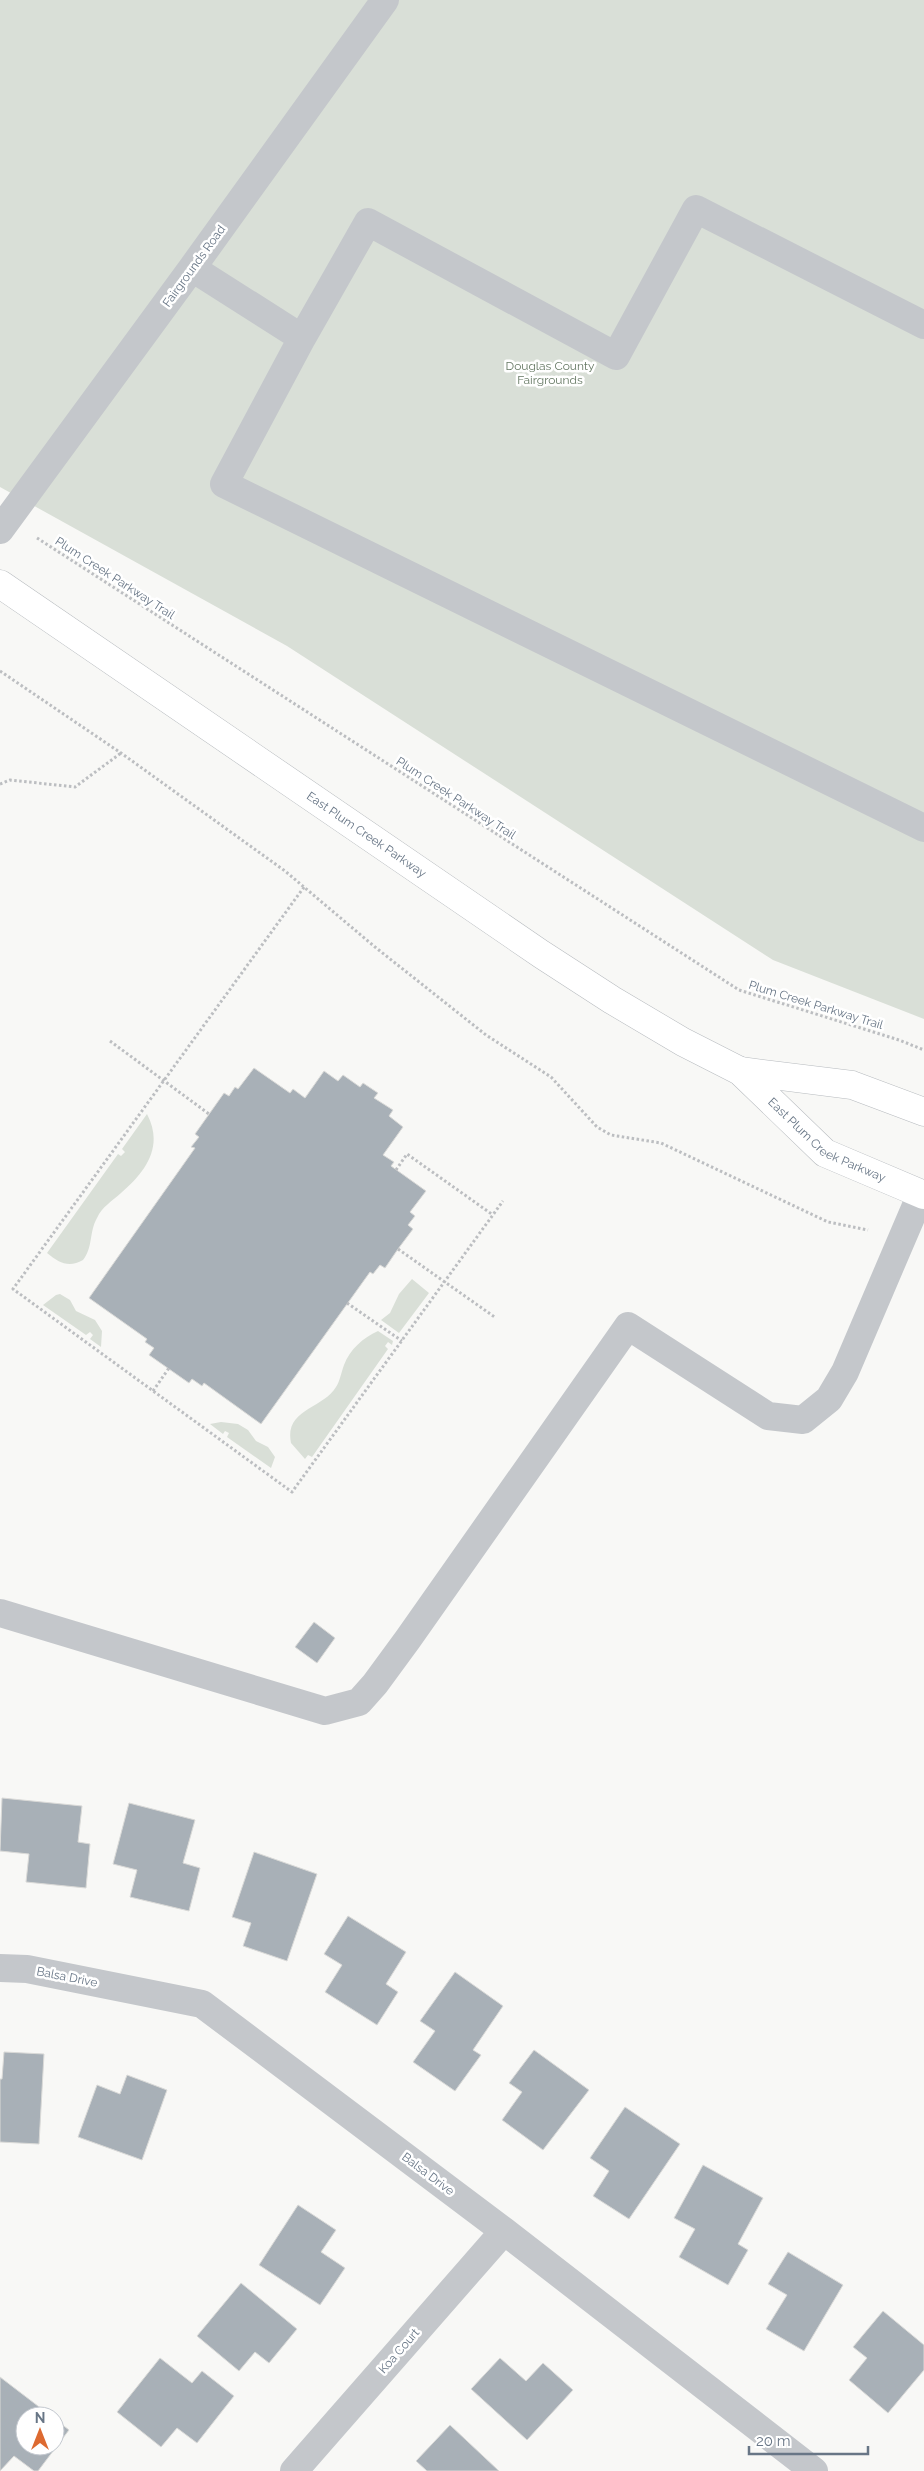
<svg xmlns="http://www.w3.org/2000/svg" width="924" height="2471" font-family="Raleway,sans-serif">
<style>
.green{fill:#d9dfd7}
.building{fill:#a8b0b7;stroke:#dadad8}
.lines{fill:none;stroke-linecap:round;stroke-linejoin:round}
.major-casing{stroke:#b7bbbf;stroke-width:29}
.path{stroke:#bcbec1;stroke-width:3;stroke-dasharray:2.5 2.5;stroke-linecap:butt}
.minor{stroke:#c4c7cb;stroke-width:28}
.major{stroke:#fff;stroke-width:28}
.labels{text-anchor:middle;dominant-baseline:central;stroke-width:5;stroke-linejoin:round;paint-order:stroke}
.street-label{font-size:12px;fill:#687686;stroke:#fff}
.park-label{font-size:12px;fill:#657863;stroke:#fff}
</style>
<rect width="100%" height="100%" fill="#f8f8f6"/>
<path class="green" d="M0,0H924V1019L773,960L287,646L0,487Z
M147,1114C164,1146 146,1172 121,1193C112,1201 102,1207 97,1218C89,1232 93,1248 83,1260C69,1268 59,1263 47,1253L118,1154L121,1156L125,1152L122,1149Z
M412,1279L429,1293L399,1333L381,1320L390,1313L399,1294Z
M60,1294L70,1300L76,1311L95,1320L102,1331L101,1347L90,1339L93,1335L90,1332L86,1335L43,1305L56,1295Z
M378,1331L393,1341L392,1345L388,1342L385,1346L388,1349L312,1457L308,1455L305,1459L291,1443C284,1409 323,1409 336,1387C340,1381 341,1373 344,1365C350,1349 363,1338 378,1331Z
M221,1422L238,1424L248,1430L256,1441L268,1447L275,1457L271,1468L227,1437L229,1433L225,1431L223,1434L210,1424Z"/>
<path class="building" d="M254,1068L290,1093L293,1089L305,1098L324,1071L338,1081L343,1075L360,1087L363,1083L378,1093L374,1098L393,1110L389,1116L403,1127L383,1155L394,1162L391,1166L426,1191L410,1212L415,1216L408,1225L413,1229L398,1249L385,1268L380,1265L373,1274L370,1272L261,1424L204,1383L202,1386L192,1379L189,1383L149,1355L154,1348L145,1342L147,1339L89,1298L195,1148L191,1147L199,1137L195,1134L224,1093L229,1096L235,1087L238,1089Z
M314,1622L335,1638L317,1663L295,1647Z
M2,1798L82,1806L78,1842L90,1844L86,1888L26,1882L29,1854L0,1851Z
M129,1803L195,1820L183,1863L200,1868L189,1911L130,1897L137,1870L113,1864Z
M254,1852L317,1874L287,1961L243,1946L251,1923L232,1917Z
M348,1916L406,1952L386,1984L398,1992L377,2025L325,1992L342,1965L324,1954Z
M455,1972L503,2006L473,2050L481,2055L455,2091L413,2062L435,2031L420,2021Z
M534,2050L589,2090L543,2150L502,2120L522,2092L509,2083Z
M4,2052L44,2054L39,2144L0,2142V2079H2Z
M127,2075L167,2090L142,2160L78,2137L97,2085L120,2094Z
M625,2107L680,2144L629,2219L593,2196L609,2171L590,2158Z
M703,2165L763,2198L738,2244L748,2250L728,2285L679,2257L695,2229L674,2218Z
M298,2205L336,2230L321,2252L345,2268L320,2305L259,2265Z
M788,2252L843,2285L804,2351L766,2329L787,2295L768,2284Z
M241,2283L297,2329L269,2363L255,2352L239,2371L197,2336Z
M883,2311L924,2345V2370L888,2413L849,2380L867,2358L853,2347Z
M160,2358L192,2383L202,2371L234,2396L197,2443L177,2428L161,2447L117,2412Z
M500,2358L526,2381L543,2363L573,2390L527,2440L471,2389Z
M0,2377L51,2416H25V2446H55V2419L69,2430L38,2471H34L14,2456L0,2471Z
M450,2425L499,2471H427L416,2461Z"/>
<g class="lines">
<g class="major-casing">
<g id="major">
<path id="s1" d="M0,584L541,954L612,1000L683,1042L740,1071L825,1153L924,1195"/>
<path d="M740,1071L852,1085L924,1112"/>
</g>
</g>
<path class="path" d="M37,538L739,990L899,1040L924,1050
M0,671L121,753L285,871L375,947L486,1035L551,1077L597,1127L611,1135L661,1143L828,1222L868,1230
M0,784L10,780L75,787L121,753
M304,887L13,1289L292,1492L503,1201
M110,1041L209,1114
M396,1170L407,1154L493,1215
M398,1249L496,1318
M347,1303L402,1341
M153,1391L169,1368"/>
<path class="minor" d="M192,268L302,338
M924,325L696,209L616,356L368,222L302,338L224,484L924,828
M0,530L192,268L385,0
M0,1613L325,1711L359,1702L375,1684L408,1639L628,1326L768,1416L803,1420L829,1399L845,1372L921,1194
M0,1968L27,1969L202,2004L504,2231L814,2471
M294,2471L504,2231"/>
<use href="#major" class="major"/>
</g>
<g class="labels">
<g class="street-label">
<text transform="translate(194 266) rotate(-54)">Fairgrounds Road</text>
<text transform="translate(115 578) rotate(33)">Plum Creek Parkway Trail</text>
<text transform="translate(456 798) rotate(33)">Plum Creek Parkway Trail</text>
<text stroke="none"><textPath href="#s1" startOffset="444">East Plum Creek Parkway</textPath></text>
<text transform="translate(816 1005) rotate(17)">Plum Creek Parkway Trail</text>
<text stroke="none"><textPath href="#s1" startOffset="999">East Plum Creek Parkway</textPath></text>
<text transform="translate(67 1977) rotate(11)">Balsa Drive</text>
<text transform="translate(428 2174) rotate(37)">Balsa Drive</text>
<text transform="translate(399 2351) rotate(-49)">Koa Court</text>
</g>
<g class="park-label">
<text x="550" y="366">Douglas County<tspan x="550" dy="14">Fairgrounds</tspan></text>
</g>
</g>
<g transform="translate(40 2431)"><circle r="24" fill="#ffffff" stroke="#c3c8cf"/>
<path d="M0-4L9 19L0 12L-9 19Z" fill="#dd6a31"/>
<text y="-8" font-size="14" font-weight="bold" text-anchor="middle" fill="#687686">N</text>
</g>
<path d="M749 2446v8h119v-8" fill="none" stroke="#687686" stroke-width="2.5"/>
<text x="756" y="2446" font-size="15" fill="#687686" stroke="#ffffff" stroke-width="4" paint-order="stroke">20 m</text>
</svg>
